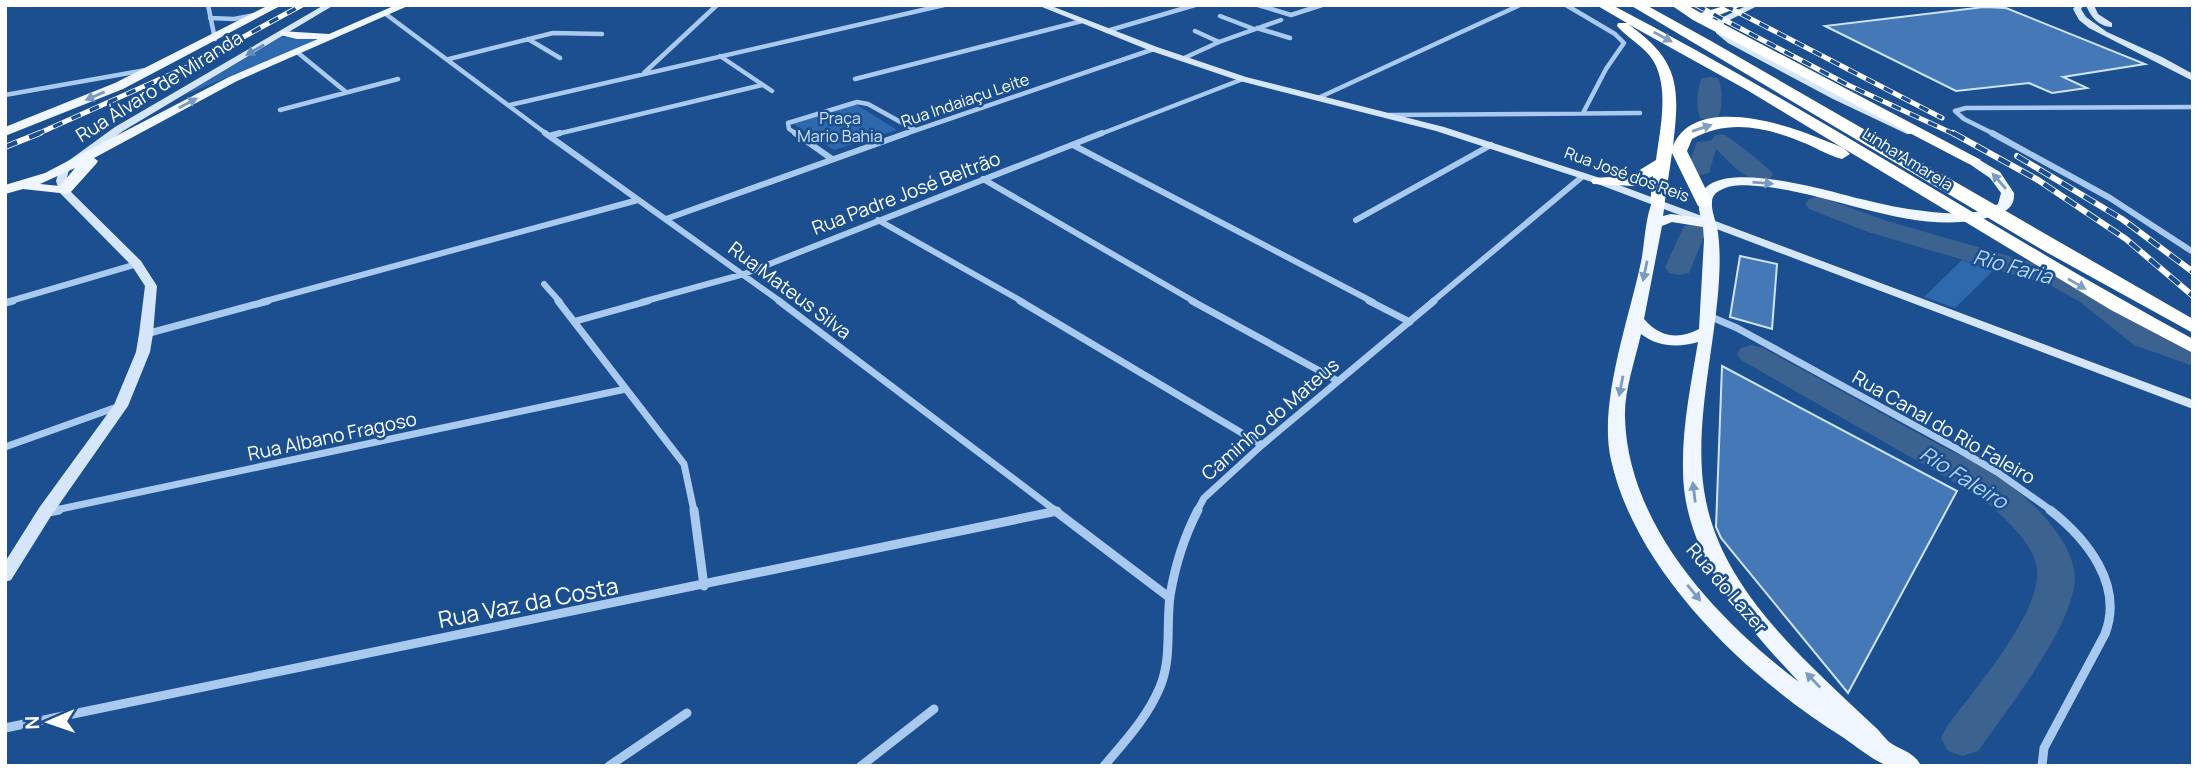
<svg xmlns="http://www.w3.org/2000/svg" width="2198" height="771" font-family="Manrope,sans-serif">
<style>
.green{fill:#2e69ad}
.lines{fill:none;stroke-linecap:round;stroke-linejoin:round}
.river{fill:#3c6290;fill-rule:evenodd}
.building{fill:#4478b7;stroke:#cfe3fa;stroke-width:2}
.street-far3{stroke:#a9c9ee;stroke-width:4.5}
.street-far2{stroke:#a9c9ee;stroke-width:6}
.street-far1{stroke:#a9c9ee;stroke-width:7}
.street{stroke:#a9c9ee;stroke-width:9}
.secondary{fill:#d6e6fa;fill-rule:evenodd}
.primary{fill:#f0f6ff;fill-rule:evenodd}
.highway{fill:#fff;fill-rule:evenodd}
.rail-far1-casing{stroke:#fff;stroke-width:5}
.rail-casing{stroke:#fff;stroke-width:6}
.rail-far1{stroke:#1b4f8f;stroke-width:3.5;stroke-dasharray:10;stroke-linecap:butt}
.rail{stroke:#1b4f8f;stroke-width:4.5;stroke-dasharray:13;stroke-linecap:butt}
.oneway{fill:#829ec1}
.oneway2{fill:#668bba}
.oneway3{fill:#7b9ac1}
.labels{text-anchor:middle;dominant-baseline:central;stroke-width:5;stroke-linejoin:round;paint-order:stroke}
.far-street-label{font-size:16px;fill:#fff;stroke:#1b4f8f}
.far-park-label{font-size:16px;fill:#cfe3fa;stroke:#1b4f8f}
.street-label{font-size:19px;fill:#fff;stroke:#1b4f8f}
.water-label{font-size:21px;font-style:italic;fill:#b5d3f5;stroke:#1b4f8f}
.near-street-label{font-size:23px;fill:#fff;stroke:#1b4f8f}
</style>
<rect width="100%" height="100%" fill="#1b4f8f"/>
<path class="green" d="M281,37L323,38L182,96Z
M854,103L897,130L834,150L792,123Z
M1962,260L1993,271L1955,308L1924,297Z"/>
<g class="lines">
<path class="river" d="M1710,77L1718,78C1723,88 1723,110 1717,119H1701C1695,110 1697,88 1702,78Z
M1722,134C1729,136 1768,167 1773,174L1770,179C1747,185 1731,163 1716,149L1709,173L1700,175L1691,173L1688,168L1697,142L1711,141L1714,136Z
M1818,196L1887,221L2072,274L2100,289L2148,329L2193,347V366L2134,345L2080,302L2052,286L1868,232L1809,209L1805,204L1809,199Z
M1693,224L1702,226L1706,232L1689,273L1679,275L1669,273L1665,267L1684,226Z
M1752,345L1763,348C1818,378 1874,409 1930,440C1955,454 1986,466 2009,484C2036,505 2081,548 2074,587C2066,635 2007,710 1978,751L1963,756L1948,751L1941,738L1948,725C1973,691 2042,612 2037,569C2034,542 2001,515 1982,498L1741,360L1737,354L1741,348Z"/>
</g>
<path class="building" d="M1984,7L2006,8L2145,64L2063,77L2087,88L2052,93L2029,83L1956,91L1825,26Z
M1740,256L1777,264L1772,329L1730,317Z
M1722,366L1957,491L1848,693L1721,538L1716,527Z"/>
<g class="lines">
<path class="street-far3" d="M208,5L215,39
M1258,5L1291,15L1322,5
M1566,5L1615,34L1624,43L1606,69L1583,113
M387,15L548,135
M1220,16L1254,29
M210,18L234,19L255,15
M1257,28L1290,38
M1107,31L1195,5
M1195,31L1219,42
M528,39L560,58
M297,52L346,92
M720,56L772,91
M449,59L553,33L602,34
M1182,59L1219,42L1281,20
M644,73L717,5
M855,79L1082,21
M5,95L146,70
M1318,98L1520,5
M510,105L944,5
M280,110L398,79
M1955,111L1964,119L1996,135
M1955,111L1966,108L2193,107
M1389,115L1640,113
M553,135L762,85
M798,135L789,129L788,123L857,102L868,104L915,130
M902,135L1154,49
M1098,135L1243,79"/>
<path class="street-far2" d="M545,133L781,302
M795,133L832,159
M1992,133L2110,198L2193,252
M549,136L560,133
M1073,145L1373,302
M983,179L1195,302
M666,219L907,133
M878,220L1023,302
M1356,220L1491,145
M544,284L560,302
M7,302L137,264
M262,302L638,200
M642,302L744,274L1102,133
M1432,302L1583,176"/>
<path class="street-far1" d="M558,301L684,464L694,511
M779,301L1056,511
M1020,301L1262,445
M1192,301L1338,381
M1369,301L1410,322
M5,303L13,301
M1709,316L1737,328L1961,451L1997,472L2052,511
M576,321L648,301
M146,334L268,301
M5,447L117,407
M51,511L626,389
M1197,511L1204,498L1262,445L1434,301"/>
<path class="street" d="M694,510L704,586
M1054,510L1170,598
M48,512L59,510
M5,728L1057,511
M609,766L687,713
M861,766L934,709
M1104,766C1125,741 1147,718 1160,687C1172,658 1166,627 1170,596C1175,566 1184,537 1198,510
M2042,766L2044,748L2105,634C2124,585 2087,539 2050,510"/>
<path class="secondary" d="M324,5H334L123,131L69,170L66,181L69,190L141,261L157,286L153,334L150,352L128,406L51,516L11,580L5,582V562L39,508L114,405L136,352L139,334L145,286L132,266L60,193L56,181L60,167L115,127Z
M1037,5H1049L1157,47L1246,77L1444,127L1603,179L2193,400V409L1595,183L1436,131L1240,81L1151,51Z
M1748,5H1759L1724,23L1723,30L1734,39L1839,95L1915,130V134H1907L1833,99L1728,43L1716,33L1717,20Z
M2076,5H2084L2081,9L2086,17L2107,32L2162,57L2193,74V81L2089,28L2079,20L2073,9Z
M2086,5H2094L2098,14L2112,23V27C2099,27 2090,16 2086,5Z"/>
<path class="primary" d="M269,5H282L123,89L5,136V127L115,83Z
M396,5H410L237,81L94,158L98,161L96,164L69,194L23,189L5,194V185L45,173L229,77L318,39H297L280,35V31L329,34ZM75,168L60,186L40,184Z
M1973,156L2000,172L2014,193C2015,206 2007,211 1996,215C1921,241 1833,191 1757,186C1746,185 1731,184 1721,190C1716,192 1712,196 1712,202C1711,212 1717,223 1718,233C1720,248 1720,264 1719,280C1715,348 1694,423 1704,490C1718,588 1806,661 1874,726C1879,730 1883,736 1888,741C1899,750 1915,752 1921,766C1911,766 1899,768 1889,766C1875,762 1857,747 1844,738C1749,679 1636,573 1611,460C1598,404 1629,319 1641,262C1645,243 1645,217 1653,200L1658,199L1665,203L1663,216L1671,214L1701,218C1679,144 1831,192 1861,199C1882,204 1903,209 1924,211C1948,214 1976,217 1998,204L2001,193L1990,178L1968,163V157ZM1672,222L1703,227L1704,240L1699,329C1679,340 1659,337 1644,319L1662,226ZM1641,334C1658,347 1678,348 1698,342C1691,384 1682,427 1683,470C1683,553 1745,625 1799,682C1717,620 1628,526 1625,418C1624,391 1635,361 1641,334Z"/>
<path class="highway" d="M1596,5H1612C1810,108 1996,232 2193,339V353L2111,310L1747,90L1628,24C1680,61 1680,87 1673,146C1694,95 1784,123 1821,139C1831,143 1843,146 1850,154L1842,159C1830,156 1818,149 1807,144C1769,128 1730,118 1692,139L1687,151L1712,202L1710,206H1698L1672,153L1664,207L1658,208L1650,203L1653,176L1634,186L1593,184L1591,181L1593,178L1630,176L1656,160C1660,129 1671,83 1650,56C1640,44 1627,37 1617,26L1618,23H1627Z
M1630,5H1646L1711,41L2193,319V333L2046,252Z
M1671,5H1687L1701,13L1727,5H1744L1712,18L1981,160L1973,165L1967,163L1693,20Z"/>
<g class="rail-far1-casing">
<path id="rail-far1" d="M1696,5L1848,85L1956,135
M1724,5L1942,118
M35,135L194,64L302,5"/>
</g>
<g class="rail-casing">
<path id="rail" d="M1953,133L2038,180L2126,239L2193,296
M5,147L40,133
M2017,156L2122,219L2193,272"/>
</g>
<use href="#rail-far1" class="rail-far1"/>
<use href="#rail" class="rail"/>
</g>
<defs><path id="oneway-solid" d="M-6-.8H1V-3.2L6.5 0L1 3.2V.8H-6Z" transform="scale(1.75)"/></defs>
<g class="oneway">
<use href="#oneway-solid" transform="translate(1663 37) rotate(28)"/>
<use href="#oneway-solid" transform="translate(1702 128) rotate(-19)"/>
<use href="#oneway-solid" transform="translate(2077 284) rotate(30)"/>
</g>
<use class="oneway2" href="#oneway-solid" transform="translate(255 50) rotate(150)"/>
<g class="oneway3">
<use href="#oneway-solid" transform="translate(95 96) rotate(157)"/>
<use href="#oneway-solid" transform="translate(188 103) rotate(-28)"/>
<use href="#oneway-solid" transform="translate(1999 181) rotate(-131)"/>
<use href="#oneway-solid" transform="translate(1763 183) rotate(5)"/>
<use href="#oneway-solid" transform="translate(1645 271) rotate(102)"/>
<use href="#oneway-solid" transform="translate(1621 386) rotate(101)"/>
<use href="#oneway-solid" transform="translate(1694 492) rotate(-97)"/>
<use href="#oneway-solid" transform="translate(1694 593) rotate(50)"/>
<use href="#oneway-solid" transform="translate(1813 680) rotate(-134)"/>
</g>
<g class="labels">
<g class="far-street-label">
<text transform="translate(965 100) rotate(-19)">Rua Indaiaçu Leite</text>
<text transform="translate(1908 159) rotate(32)">Linha Amarela</text>
<text transform="translate(1627 174) rotate(20)">Rua José dos Reis</text>
</g>
<g class="far-park-label">
<text x="840" y="118">Praça<tspan x="840" dy="18">Mario Bahia</tspan></text>
</g>
<g class="street-label">
<text transform="translate(159 86) rotate(-32)">Rua Álvaro de Miranda</text>
<text transform="translate(906 193) rotate(-21)">Rua Padre José Beltrão</text>
<text transform="translate(790 290) rotate(37)">Rua Mateus Silva</text>
<text transform="translate(1270 419) rotate(-41)">Caminho do Mateus</text>
<text transform="translate(1944 427) rotate(30)">Rua Canal do Rio Faleiro</text>
<text transform="translate(332 436) rotate(-12)">Rua Albano Fragoso</text>
<text transform="translate(1727 588) rotate(49)">Rua do Lazer</text>
</g>
<g class="water-label">
<text transform="translate(2013 266) rotate(15)">Rio Faria</text>
<text transform="translate(1964 477) rotate(32)">Rio Faleiro</text>
</g>
<g class="near-street-label">
<text transform="translate(528 602) rotate(-11)">Rua Vaz da Costa</text>
</g>
</g>
<rect width="2198" height="771" fill="none" stroke="#ffffff" stroke-width="14"/>
<g transform="translate(49 722) rotate(268)" stroke="#1b4f8f" stroke-width="5" paint-order="stroke">
<path d="M0-5L12 26L0 18L-12 26Z" fill="#ffffff"/>
<text y="-10" font-size="19" font-weight="bold" text-anchor="middle" fill="#ffffff">N</text>
</g>
</svg>
